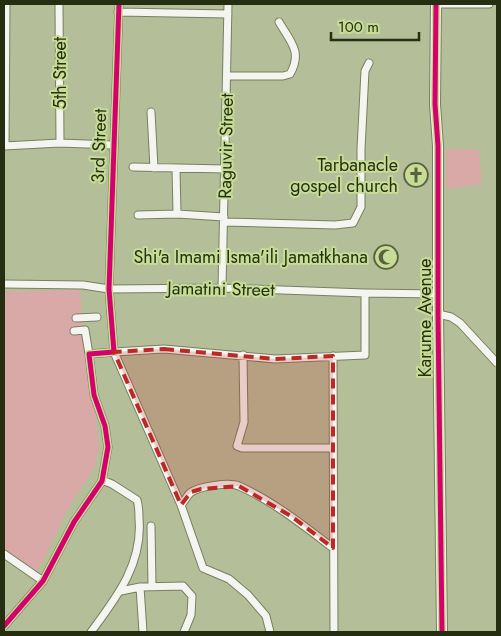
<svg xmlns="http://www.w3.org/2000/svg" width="501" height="636" font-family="Jost,sans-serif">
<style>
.pitch{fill:#d8a9a7}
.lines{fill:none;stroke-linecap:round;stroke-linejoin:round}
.minor-casing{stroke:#777f60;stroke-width:9}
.secondary-casing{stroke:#777f60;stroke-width:12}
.minor{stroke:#f4f5f0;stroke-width:7}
.secondary{stroke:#f4f5f0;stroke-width:10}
.cycleway-casing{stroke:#c7dc95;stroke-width:8}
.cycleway{stroke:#d6006c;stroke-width:5}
.marked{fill:#bc2925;fill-opacity:0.2;stroke:#bc2925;stroke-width:4;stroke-dasharray:10 6;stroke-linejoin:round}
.labels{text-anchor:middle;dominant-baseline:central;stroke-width:4;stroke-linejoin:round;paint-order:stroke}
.street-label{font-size:18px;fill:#262e11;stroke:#c7dc95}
.poi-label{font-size:18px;fill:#262e11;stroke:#c7dc95;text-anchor:end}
</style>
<rect width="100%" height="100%" fill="#b4bf99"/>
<path class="pitch" d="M446,149L479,150L482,184L446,189Z
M80,290L89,395L95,410L99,448L94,468L67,510L41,565L36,571L4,550V291Z"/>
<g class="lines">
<g class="minor-casing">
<path id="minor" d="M59,4L60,143
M436,4H489
M118,12L228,14
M227,76H283L290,74C303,52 290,41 279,22
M151,112L154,168
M4,146L60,143L113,145
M5,146L6,4
M133,167L225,169
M176,168L177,214
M138,215L177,214L224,217
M224,222L335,225L353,223L361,207V149L365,71L369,63
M4,284L83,285L109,289L222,288L365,293L438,294
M222,288L228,4
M438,314L451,317L460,323L497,363
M76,318L97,317
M74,331L85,330L89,354
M114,352L181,505L203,568L229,579L248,595L266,616L270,632
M114,352L164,349L275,359L365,355V293
M243,355L244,422L237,446L242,448H333
M333,356L334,632
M181,505C184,502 187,496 190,493C199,486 229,482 239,486C273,501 304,526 333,548
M151,526L152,586
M4,554L43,581
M140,587L143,632
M121,591L140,587L183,586L192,596L191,615L184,632
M4,626L43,581L74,522L102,481L108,447L105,426L94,395L89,354L114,352L109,289L119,4
M91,632C116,598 143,564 139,519C139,513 139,506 137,500L112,484L102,480"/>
</g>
<g class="secondary-casing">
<path id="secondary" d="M436,4L435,104L438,146V314L442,632"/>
</g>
<use href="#minor" class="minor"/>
<use href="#secondary" class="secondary"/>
<g class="cycleway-casing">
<path id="cycleway" d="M436,4L435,104L438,146V314L442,632
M4,626L43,581L74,522L102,481L108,447L105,426L94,395L89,354L114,352L109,289L119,4"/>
</g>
<use href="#cycleway" class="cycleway"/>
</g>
<path class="marked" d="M164,349L275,359L333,356V548L291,516L239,486L201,489L191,492L181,505L114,352Z"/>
<defs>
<g id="church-ring" transform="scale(1.25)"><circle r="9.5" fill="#c7dc95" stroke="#586141" stroke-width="1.5"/><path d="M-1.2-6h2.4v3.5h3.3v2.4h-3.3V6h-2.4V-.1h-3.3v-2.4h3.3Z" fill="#586141"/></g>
<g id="mosque-ring" transform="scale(1.25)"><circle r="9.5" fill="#c7dc95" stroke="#586141" stroke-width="1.5"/><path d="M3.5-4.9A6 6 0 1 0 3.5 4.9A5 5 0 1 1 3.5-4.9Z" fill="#586141"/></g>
</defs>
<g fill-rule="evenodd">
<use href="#church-ring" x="416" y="175"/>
<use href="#mosque-ring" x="386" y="257"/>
</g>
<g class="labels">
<g class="street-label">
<text transform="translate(60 73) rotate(-90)">5th Street</text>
<text transform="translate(99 146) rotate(-88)">3rd Street</text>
<text transform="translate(226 146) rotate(-89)">Raguvir Street</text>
<text transform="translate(221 289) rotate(1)">Jamatini Street</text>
<text transform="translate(425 318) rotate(-90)">Karume Avenue</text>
</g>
<g class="poi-label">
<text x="398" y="165">Tarbanacle<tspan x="398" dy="21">gospel church</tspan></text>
<text x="368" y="257">Shi'a Imami Isma'ili Jamatkhana</text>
</g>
</g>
<rect width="501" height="636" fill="none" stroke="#262e11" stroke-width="10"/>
<path d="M331 32v8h88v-8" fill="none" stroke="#262e11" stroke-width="2.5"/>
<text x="338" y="32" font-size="15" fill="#262e11" stroke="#c7dc95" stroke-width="4" paint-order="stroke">100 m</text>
</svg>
